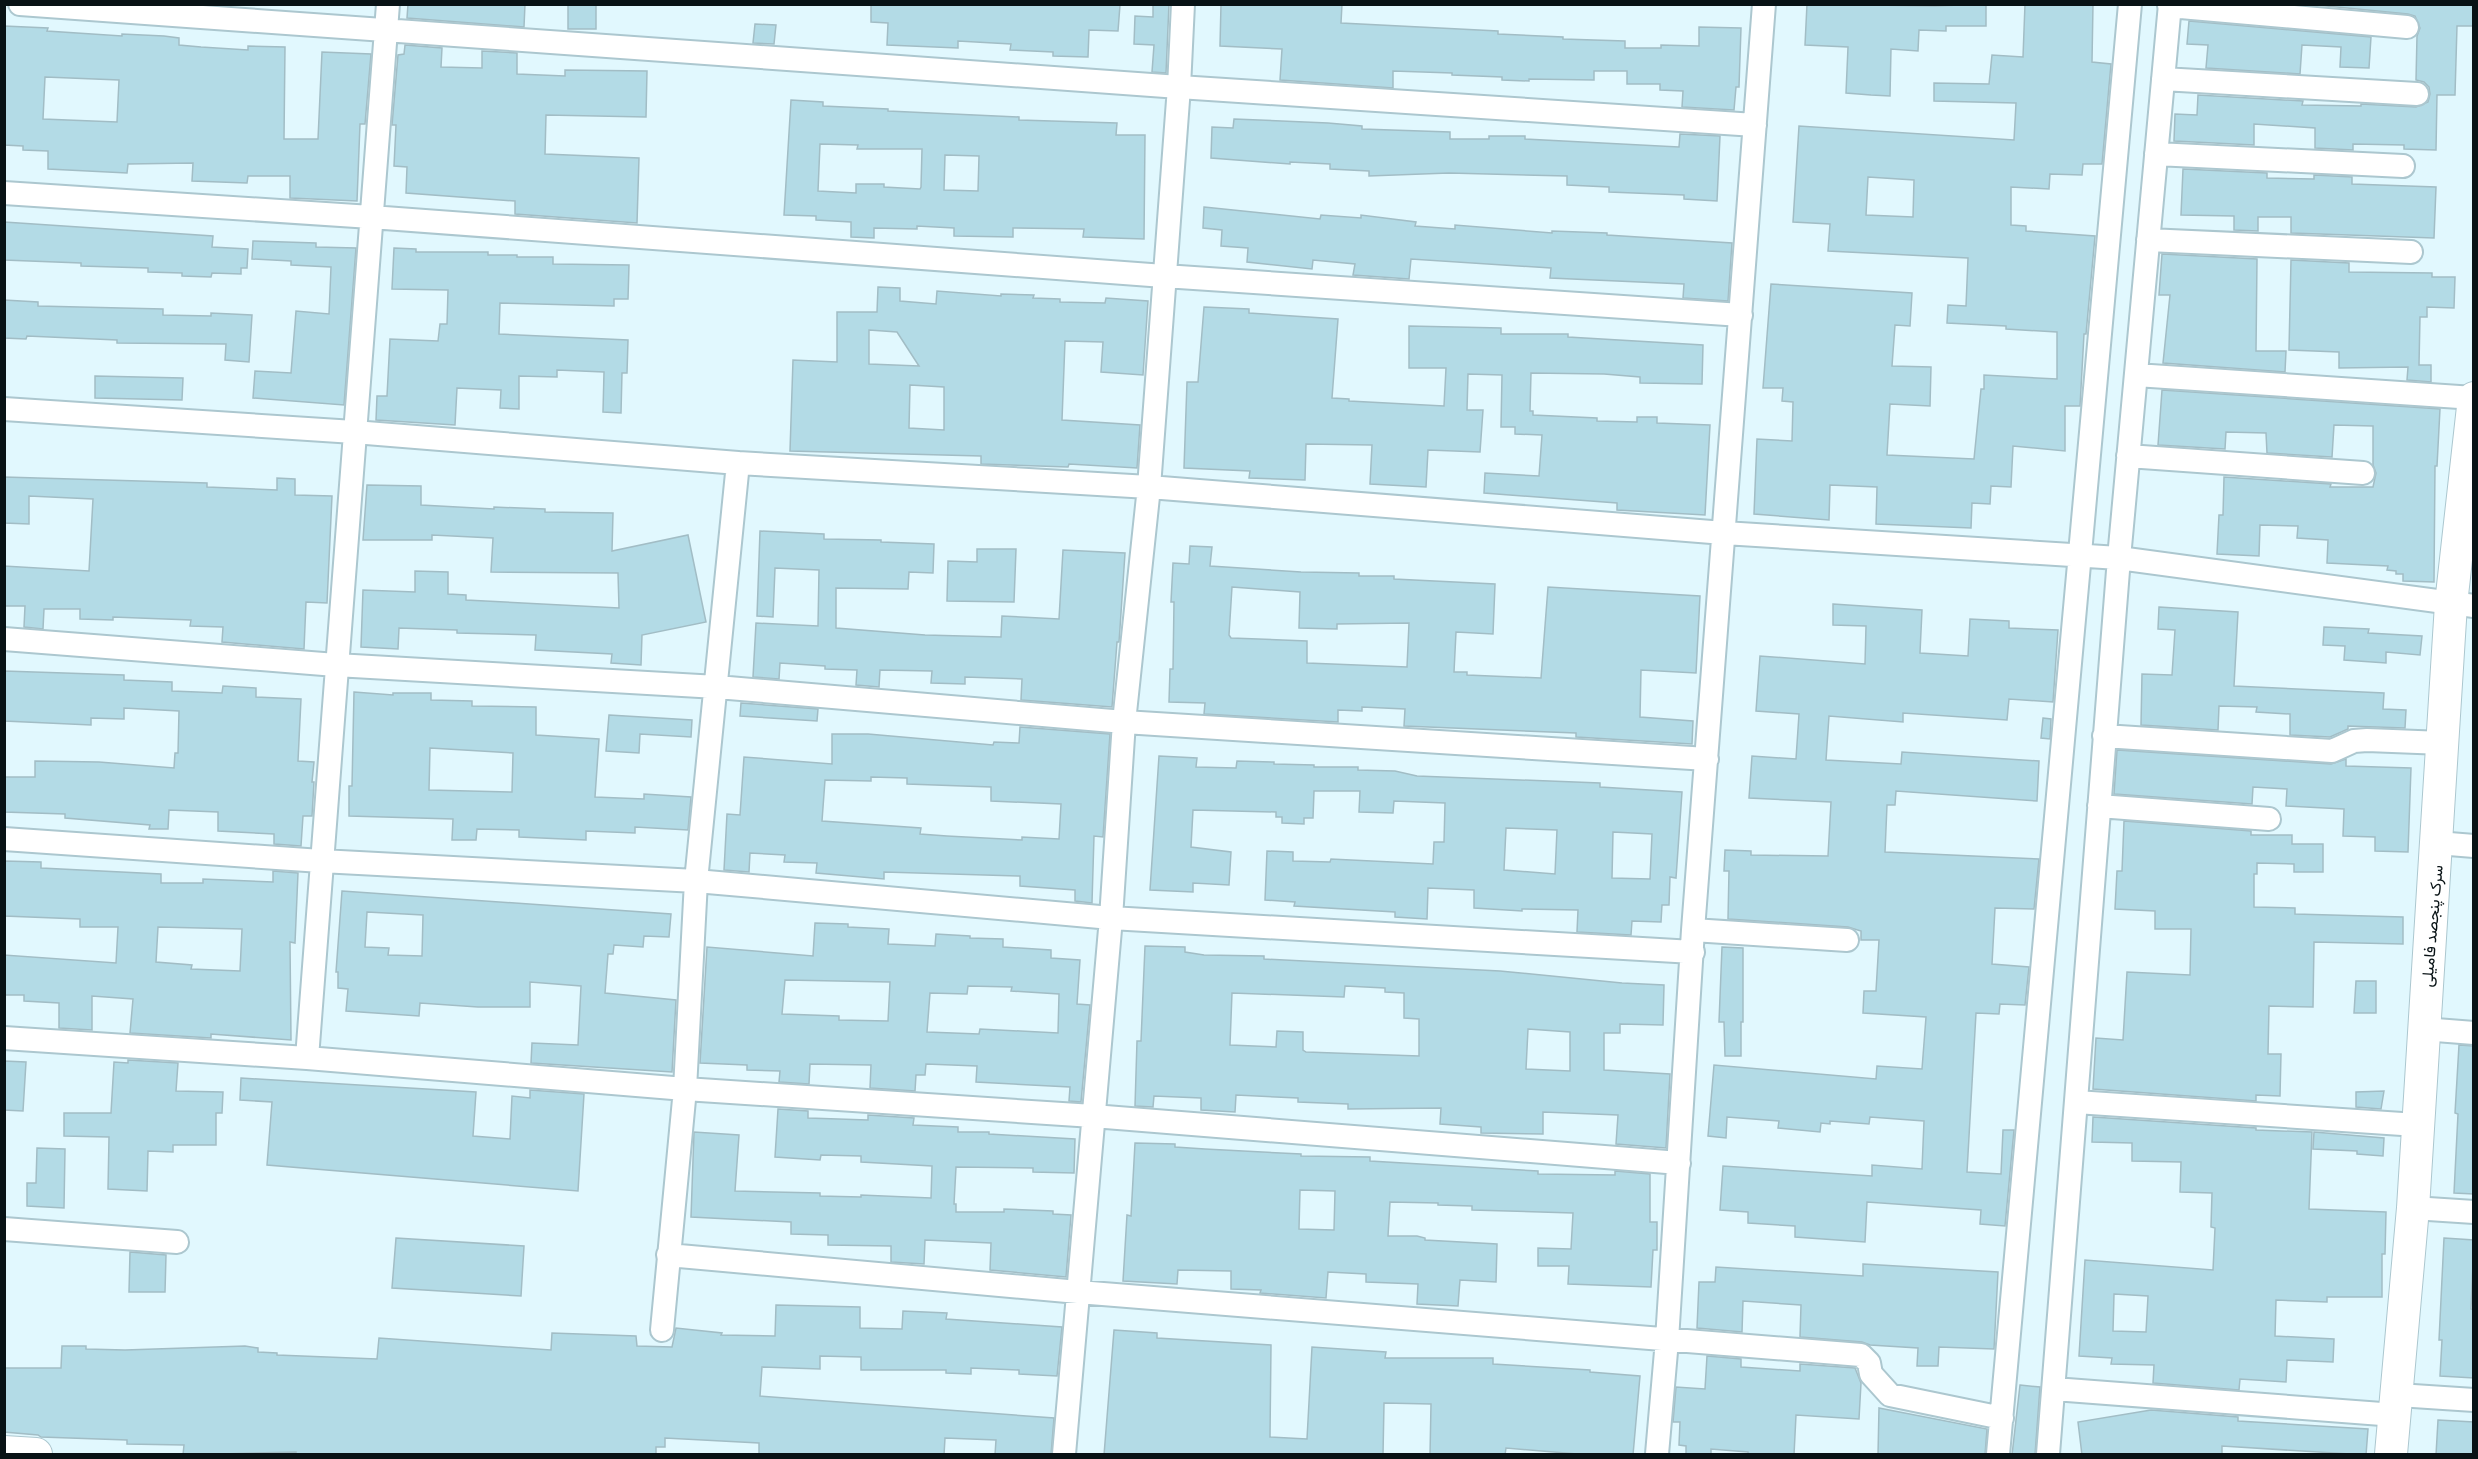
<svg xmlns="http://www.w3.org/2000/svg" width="2478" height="1459" font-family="Barlow,Vazirmatn,sans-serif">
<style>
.building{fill:#b3dbe6;stroke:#a2bdc5;stroke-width:1.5;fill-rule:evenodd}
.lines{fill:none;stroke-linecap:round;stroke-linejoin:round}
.minor-casing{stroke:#acc7cf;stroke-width:26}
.secondary-casing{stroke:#acc7cf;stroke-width:34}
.minor{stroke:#fff;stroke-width:22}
.secondary{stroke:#fff;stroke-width:32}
.labels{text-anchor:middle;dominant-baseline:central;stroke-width:5;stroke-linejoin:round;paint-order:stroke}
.street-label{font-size:16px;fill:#081215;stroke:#fff}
</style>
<rect width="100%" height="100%" fill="#e1f8fe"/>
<path class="building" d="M408,4H525L524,27L407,18Z
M568,4H596V29H568Z
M871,4L1120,5L1118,31L1089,30L1088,57L1053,56V52L1010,50L1011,44L958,41V48L887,45L888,23L871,22Z
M1153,4H1169L1166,73L1152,72L1154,45L1134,44L1135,16L1153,17Z
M1221,4H1342L1341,23L1498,31V34L1563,37V39L1625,41V48H1661V45L1699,46V27L1741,28L1739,87H1736L1734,110L1682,107L1683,91L1660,90V84H1627V71H1594V80L1529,79V81L1502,80V77L1452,75V73L1393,71V88L1280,80L1282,49L1220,46Z
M1807,4L1935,6L1986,4V26H1946V31L1919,30L1918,51L1891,49L1890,96L1871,95L1846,93L1848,47L1805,45Z
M2025,4H2093L2092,62L2111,64L2102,164H2083L2082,175L2050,174L2049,189L2011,187V225L2026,226V231L2095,236L2086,334H2084L2080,406H2065V451L2013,446L2011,487L1991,486L1990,504L1972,503L1971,528L1876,524L1877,487L1830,485L1829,520L1754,514L1757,439L1792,441L1793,402L1782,401L1783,388H1763L1771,284L1912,293L1910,326L1895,325L1892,366L1931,367L1930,406L1890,404L1887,455L1974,459L1981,389H1984V375L2057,379V332L2006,329V326L1947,323L1948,305L1966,306L1968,258L1828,251L1830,224L1793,222L1799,126L2014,140L2016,103L1934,101V83L1989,84L1992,55L2023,57ZM1868,177L1914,180L1913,217L1866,215Z
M2306,4H2474V26H2457L2455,95H2437L2436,150L2404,149V145L2353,144V150L2315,148V128L2254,124V145L2174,141L2175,114L2197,115L2198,95L2303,101L2302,105L2361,106V104L2416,107L2428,102L2430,94L2429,87L2424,82L2416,80L2417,36L2420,28L2415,16L2408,14Z
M2189,21L2371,37L2369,68L2340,67L2341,47L2302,45L2300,74L2206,68L2208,45L2187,44Z
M755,24L776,25L774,44L753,43Z
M4,26L48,28L47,31L122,36V34L164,36L179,38V45L201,47L248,50V46L285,47L284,139H318L322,52L371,54L365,124H360L357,201L290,198V176H248L247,183L192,181L193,163L128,164L127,173L48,169V151L23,150V146L4,145ZM45,77L119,80L117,122L43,119Z
M405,45L442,48L441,67L482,68V51L517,53V74L565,76V70L647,71L646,117L546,115L545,154L639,158L637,223L515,214V201L406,193L407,167L394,166L396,125H392L398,55L404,54Z
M791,100L823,102V106L888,109V111L1019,117V120L1117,123L1116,135H1145L1144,239L1083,237L1084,229L1013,228V237L954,236V228L917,226V229L874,228V238L851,237V222L816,220V216L784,215ZM820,144L858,145L857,149H922L921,187L920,189L884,187V184H856V193L818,191ZM945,155L979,156L978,191L944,190Z
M1234,119L1328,123L1362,126V129L1450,132V139H1489V136H1525V139L1679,147L1680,134L1720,136L1717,201L1684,199V195L1609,192V187L1567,185V176L1449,173L1369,176V171L1330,169V164L1290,162V164L1211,158L1212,127L1233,128Z
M2183,169L2267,173V178L2314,179V175L2352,177V184L2436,187L2434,238L2291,233V217H2258V231L2234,230V216L2181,215Z
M1204,207L1320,219L1321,215L1361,218V215L1416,222L1415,226L1455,229V225L1552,233V231L1607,233V235L1732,243L1728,301L1683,298L1684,284L1550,278L1551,268L1411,259L1409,279L1353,275L1355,264L1313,260L1312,269L1247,262L1248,248L1221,246L1222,230L1203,228Z
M4,222L213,236L212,247L248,249L247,268H241V274L212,273L211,277L182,276V273L148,272V268L81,266V263L4,260Z
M253,241L316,243V247L356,248L344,405L253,398L255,371L291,373L296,311L329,314L331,267L291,265V261L252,259Z
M394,248L416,249V252H488V255H517V257H553V264L629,265L628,299H614V306L500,303L499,334L628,340L627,373H622L621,413L603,412L604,372L557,370V377L519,376V409L500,408L501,390L457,388L455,425L376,420L377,396H387L390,339L438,341L440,324H447L448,290L392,289Z
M2162,254L2257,259L2256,351H2286L2285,372L2163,363L2170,295H2159Z
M2291,260L2349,263V272L2432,273V277H2455L2454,308L2427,307V317H2420L2419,365H2431V382L2407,380L2408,367L2339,368V352L2289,350Z
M878,287L900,288V301L936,304L937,291L1001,296V294L1034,295L1033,298L1060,299V302L1105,303L1106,298L1148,301L1143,375L1101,372L1103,342L1065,341L1062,420L1140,425L1137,468L1069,464L1068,467L981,464V456L790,451L793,360L837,362V312H877ZM869,330L897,332L919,366L869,364ZM910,385L944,387V430L909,428Z
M4,300L38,302V306L163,309V315L211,316V313L252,315L249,362L225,360L226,344L117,343V340L27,336L26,339L4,338Z
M1204,307L1249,309V313L1338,319L1332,398L1349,399V401L1444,406L1446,368H1409V326L1501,328V334H1568V337L1703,345L1702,384L1640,383V377L1604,374L1531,373L1530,411H1533V415L1597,418V421L1637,422V417H1657V423L1710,425L1705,515L1617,510V503L1484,493L1485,473L1539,476L1542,435L1515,434V427H1501L1502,375L1468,374L1467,410H1483L1480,452L1428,450L1426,487L1370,484L1372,445L1306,444L1305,480L1249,478L1250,471L1184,468L1187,382H1198Z
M95,376L183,378L182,400L95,398Z
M2162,390L2440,409L2437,466H2435L2434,582L2403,581V574H2396V571L2387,570L2388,566L2327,563L2328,540L2297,538L2298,526L2260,525L2259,556L2217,554L2219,515H2223L2224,477L2331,484L2330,487H2373L2376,473L2373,465V426L2334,425L2332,457L2267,453L2266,433L2226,432L2225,449L2158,445Z
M4,477L207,483V487L277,490V478L295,479V495L332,496L327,603L306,602L304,649L222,642L223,627L190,626L191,620L113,617V620L80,619V609H44L43,629L24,627L25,606H4V566L89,571L93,499L29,496V524L4,523Z
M367,485L421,486V505L494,509V507L545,509V512L613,513L612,551L688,535L706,622L642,635L641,665L611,663L612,654L535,650L536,635L457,633V630L399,628L398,649L361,647L363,590L415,592V571L448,572V594L466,595V600L619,608L618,573L491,572L493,538L432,535V540H363Z
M760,531L824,534V539L881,540V542L934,544L933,573L909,572L908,589L836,588V628L925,635L1001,637L1002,616L1059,619L1063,550L1125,553L1120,628L1119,642H1117L1112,707L1021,700L1022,679L965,677V684L931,683L932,671L880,670L879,687L856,685L857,670L825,669V666L780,663L779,679L753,677L756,623L818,626L819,570L775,568L773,617L757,616Z
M1190,546L1212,547L1210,566L1301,572L1359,573V576H1394V579L1495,584L1493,634L1456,632L1454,672H1467V675L1541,678L1548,587L1700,596L1696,673L1641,670L1640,717L1693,721L1692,744L1576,737V733L1404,726L1405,709L1362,707V711L1338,710V722L1204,714L1205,703L1169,702L1170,669H1173L1174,602H1171L1173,563L1189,564ZM1232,587L1300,592L1299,628L1337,629V624L1409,623L1407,667L1307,663V641L1231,638L1229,635Z
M977,549H1016L1014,602L947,601L948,561L977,562Z
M1833,604L1922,610L1920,653L1968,656L1970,619L2009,621V628L2058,630L2053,702L2009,699L2007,720L1903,713V722L1829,716L1826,760L1901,764L1902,752L2039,761L2037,801L1896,791L1895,805H1887L1885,852L2039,859L2034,909L1995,908L1992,964L2029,967L2025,1005L2000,1004L1999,1014L1976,1013L1967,1172L2001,1174L2003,1130H2014L2005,1226L1980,1224L1981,1210L1867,1202L1865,1242L1795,1237V1226L1748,1223V1212L1720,1210L1723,1166L1872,1176V1165L1922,1169L1924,1121L1870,1117L1869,1124L1830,1121V1124L1821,1123L1820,1132L1778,1128L1779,1121L1727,1117L1726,1138L1708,1136L1714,1065L1876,1079L1877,1066L1922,1069L1926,1017L1863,1013L1864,991H1876L1879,940H1861V931L1848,927L1728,919L1729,871H1724L1725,850L1751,851V855L1828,856L1831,802L1749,798L1752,756L1796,759L1799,714L1756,711L1760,656L1865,664L1866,626L1833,625Z
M2159,607L2238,612L2234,686L2384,693L2383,709L2406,710L2405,728L2348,726V729L2330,737L2290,735V714L2256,712L2257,707L2219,706L2218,730L2141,725L2142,674L2172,675L2175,630L2158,629Z
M2324,627L2369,629L2368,633L2422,636L2420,655L2386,652V663L2344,660L2345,646L2323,645Z
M4,671L124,675V680L172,682V691L222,693L223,686L256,688V697L301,699L298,761L314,762L312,782H314L312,816H303L301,846L274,844V834L218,831V812L169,810L168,829H149L150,825L65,818V814L4,812V777H35V761L99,762L174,768L175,753H178L179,711L124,708V719L91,718V725L4,721Z
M354,692L393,695V693H431V700L472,701V706L536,707V735L599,739L595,797L644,799V794L691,797L688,830L635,827V833L586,831V840L519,837V830L477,829L476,840H452L453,819L349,816V786H352ZM430,748L513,753L512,792L429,790Z
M741,703L818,709L817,721L740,716Z
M609,715L692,720L691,737L640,734L639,753L606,751Z
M2043,718L2051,719L2050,739L2041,738Z
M1020,727L1110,734L1103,837L1094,836L1092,903L1075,901V890L1020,886V876L884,872V879L816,873L817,863L784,862L785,855L750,853L749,872L724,870L727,814L740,815L744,757L832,764V734H868L993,745L994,742L1019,743ZM871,777L907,778V784L991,787V801L1061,804L1059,839L1022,837V840L947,836L920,834L921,828L822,821L825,780L871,781Z
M2117,750L2331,764L2346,759V766L2411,768L2408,852L2375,851V837L2343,836L2344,809L2286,806L2287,789L2253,787L2252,804L2114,794Z
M1159,756L1197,758L1196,767L1236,768L1237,761L1274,762V764L1314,765V767H1358V770L1395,771L1417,776L1600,783V787L1682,792L1676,878L1670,877L1669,905H1662L1661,922L1632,921L1631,935L1577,932L1578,910L1522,909V911L1474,908V890L1428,888L1427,919L1395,917V912L1294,906L1295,902L1265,900L1267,851L1293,852V861L1330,862L1331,859L1433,864L1434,842H1444L1445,803L1394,801L1393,813L1359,812L1360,791H1314L1313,818H1304V824L1282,823V817H1276V812L1193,810L1191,847L1231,852L1229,885L1193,883V892L1150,890ZM1506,828L1557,830L1555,874L1504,870ZM1613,832L1652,834L1650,879L1612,878Z
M2124,821L2251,831V835H2292V844H2323V872H2294V864L2257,863V874H2254V907L2295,908V914L2403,917V944L2314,942L2313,1007L2269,1006L2268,1054H2281L2280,1096L2256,1095V1101L2093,1089L2096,1038L2123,1040L2127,972L2190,975L2191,929H2155V911L2115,909L2117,871H2122Z
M4,861L41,862V868L161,874V883H203V879L273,882V871L298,873L295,943L290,942L291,1040L211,1034V1038L130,1033L133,999L92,996V1030L59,1028V1003L24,1001V995H4V955L116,963L118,927H80V919L4,916ZM158,927L242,929L240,971L191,969L192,965L156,962Z
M342,891L671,914L669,937L644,936L643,947L614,945L613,954H608L605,993L676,1000L672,1072L531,1063L532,1043L578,1045L581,986L530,982V1007H478L420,1003L419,1016L346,1011L348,989L338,988V972H336ZM367,912L423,915L422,956L388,955L389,948L365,947Z
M815,923L848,924V927L889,929L888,944L935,946L936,934L970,936V938L1003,939V947L1051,950V958L1080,960L1077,1004L1090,1005L1081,1102L1069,1101L1070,1087L976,1082L977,1066L926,1064L925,1075H916L915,1091L870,1088L871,1065L810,1064L809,1084L779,1082L780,1071L747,1070V1065L700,1063L707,947L813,956ZM785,980L890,982L888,1021L839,1020V1016L782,1014ZM968,986L1012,987L1011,991L1059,994L1058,1033L980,1029L979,1034L927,1032L930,993L967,994Z
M1145,946L1185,947V952L1204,955L1264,956V959L1500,971L1622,983L1664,985L1663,1025L1620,1024V1033H1604V1070L1670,1074L1666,1148L1616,1144L1618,1115L1543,1112V1134L1481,1133V1127L1440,1124L1441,1108L1348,1109V1104L1298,1102V1098L1236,1095L1235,1112L1201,1110V1098L1154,1096L1153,1107L1135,1106L1137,1041H1141ZM1345,986L1385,988V992L1404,993V1018L1419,1019V1056L1306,1052L1303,1050V1032L1277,1031L1276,1047L1230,1045L1232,993L1344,997ZM1528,1029L1570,1032V1071L1526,1069Z
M1722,947L1743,948V1022H1741V1056H1725L1724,1022H1719Z
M2356,981H2376V1013H2354Z
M2459,1045L2474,1046V1194L2454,1193L2458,1114L2455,1113Z
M128,1060L178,1063L176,1091L223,1092L222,1113H216V1145H173V1152L148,1151L147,1191L108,1189L109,1137L64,1136V1113H111L114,1062L128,1063Z
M4,1061L26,1062L23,1111L4,1110Z
M241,1078L476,1092L473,1136L510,1139L512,1096L530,1098V1090L584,1094L578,1191L267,1165L272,1102L240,1100Z
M2384,1091L2381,1109L2356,1107V1092Z
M778,1109L808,1111V1118L868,1120V1115L914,1118L913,1125L958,1127V1132H989V1134L1075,1139L1074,1173L1033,1172V1168L956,1167L954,1204H956V1212H1004V1209L1053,1211V1214L1071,1215L1066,1277L990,1270L991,1243L925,1240L924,1264L891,1262V1246L828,1245V1235L791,1234V1222L691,1217L694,1132L739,1135L735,1191L820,1193V1196L861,1197V1195L931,1198L932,1166L861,1162V1156L821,1155L820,1160L775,1157Z
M2093,1117L2256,1128V1130L2312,1132L2309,1209L2386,1212L2385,1254H2382V1297H2327V1302L2276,1300L2275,1336L2334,1339L2333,1362L2287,1360L2286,1382L2240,1379L2239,1390L2153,1383L2154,1365L2111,1364L2112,1358L2079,1356L2085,1260L2213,1270L2215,1228L2211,1227L2212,1193L2180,1192L2181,1162L2132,1161V1143L2092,1142ZM2114,1294L2148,1296L2146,1332L2113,1331Z
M2314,1132L2384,1138L2383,1156L2357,1154V1151L2313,1149Z
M1135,1143L1175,1144V1147L1205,1149L1301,1154V1156L1370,1157V1161L1538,1171V1174L1615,1175V1171L1650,1174V1222H1657V1250H1653L1651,1287L1568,1284L1569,1266H1538V1248L1571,1249L1573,1213L1472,1210V1206L1438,1205V1203L1390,1202L1388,1236H1417L1425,1238V1240L1497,1244L1496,1282L1460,1280L1458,1306L1417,1304L1418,1284L1366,1282V1274L1328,1272L1326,1298L1260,1293L1261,1290L1231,1289V1271L1178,1270L1177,1284L1123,1281L1127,1215L1131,1216ZM1300,1190L1335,1191L1334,1230L1299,1229Z
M37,1148L65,1149L64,1208L27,1206V1183H36Z
M396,1238L524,1246L521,1296L392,1288Z
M2444,1238L2474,1240L2471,1309L2474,1310V1378L2440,1376L2442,1340H2439Z
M130,1252L166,1255L165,1292H129Z
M1863,1264L1998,1272L1994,1349L1939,1347L1938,1366H1917L1918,1348L1870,1345L1862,1342L1800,1337L1801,1305L1743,1301L1742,1332L1697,1328L1699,1282H1715L1716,1267L1863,1276Z
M776,1305L860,1307V1328L902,1329L903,1311L947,1313L946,1319L1062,1327L1057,1376L1019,1374V1370L971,1368V1374L946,1373V1370H861V1357L820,1356V1369L762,1367L760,1396L1054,1418L1051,1455H995L996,1440L945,1438L944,1455H759V1443L665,1438V1447H656V1455H296V1452L183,1455L184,1445L127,1444V1440L41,1437L38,1435L4,1432V1368H61L62,1346H86V1349L125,1350L245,1346L258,1348V1352L277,1353V1355L377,1359L379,1338L551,1350L552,1333L636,1336L637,1346L672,1347L676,1328L722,1333L721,1335L775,1336Z
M1114,1330L1157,1333V1338L1271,1345L1270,1437L1307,1439L1312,1347L1386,1352L1385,1358H1493V1364L1590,1370V1372L1640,1376L1633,1455H1589L1506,1448L1505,1455H1430L1431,1404L1384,1403L1383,1455H1104Z
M1707,1356L1741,1359V1367L1800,1371V1364L1855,1368L1861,1383L1859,1419L1796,1415L1794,1455H1748V1452L1711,1449V1455H1686V1446L1679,1445L1680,1422H1673L1676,1387L1705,1389Z
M2020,1385L2040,1387L2035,1455H2012Z
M1879,1408L1987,1429L1985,1455H1878Z
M2151,1410L2238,1417V1421L2368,1429L2366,1455L2222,1446V1455H2082L2078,1422Z
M2438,1420L2474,1422V1455H2436Z"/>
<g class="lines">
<g class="minor-casing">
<path id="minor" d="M20,4L1179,87L1755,125
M2169,6L2407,27
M2163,79L2417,94
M2156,154L2403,166
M4,193L371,217L1164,276L1741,315
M2148,240L2411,252
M2136,375L2474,398
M4,409L354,432L738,463L1149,487L1724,533L2119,558L2474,606
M2128,456L2363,473
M4,639L336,665L717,687L1124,722L1707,759
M2104,736L2332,751L2354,741L2367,740L2443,743
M2099,806L2269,819
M4,839L321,861L696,881L1111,918L1693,952
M2437,843L2474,846
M1693,930L1847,940
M2423,1029L2474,1033
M4,1038L307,1058L685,1089L1093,1116L1679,1163
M307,1058L388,4
M2076,1102L2417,1125
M2413,1208L2474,1212
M4,1229L177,1242
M668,1255L1078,1292L1861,1355L1869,1363L1871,1374L1890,1395L2002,1418
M662,1330L685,1089L696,881L738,463
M2054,1389L2395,1415
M2398,1395L2474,1400
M1064,1454L1111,918L1124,722L1149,487L1179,87L1183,4
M1657,1454L1667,1340L1693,930L1764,4
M1998,1454L2130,4
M2048,1454L2119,558L2170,4"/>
</g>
<g class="secondary-casing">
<path id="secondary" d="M4,1452L36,1454
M2391,1454L2413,1208L2451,604L2474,398"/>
</g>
<use href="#minor" class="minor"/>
<use href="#secondary" class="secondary"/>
</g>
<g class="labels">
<g class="street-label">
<text transform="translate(2431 926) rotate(-85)">سرک پنجصد فامیلی</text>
</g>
</g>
<rect width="2478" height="1459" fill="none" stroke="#081215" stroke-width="12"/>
</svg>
